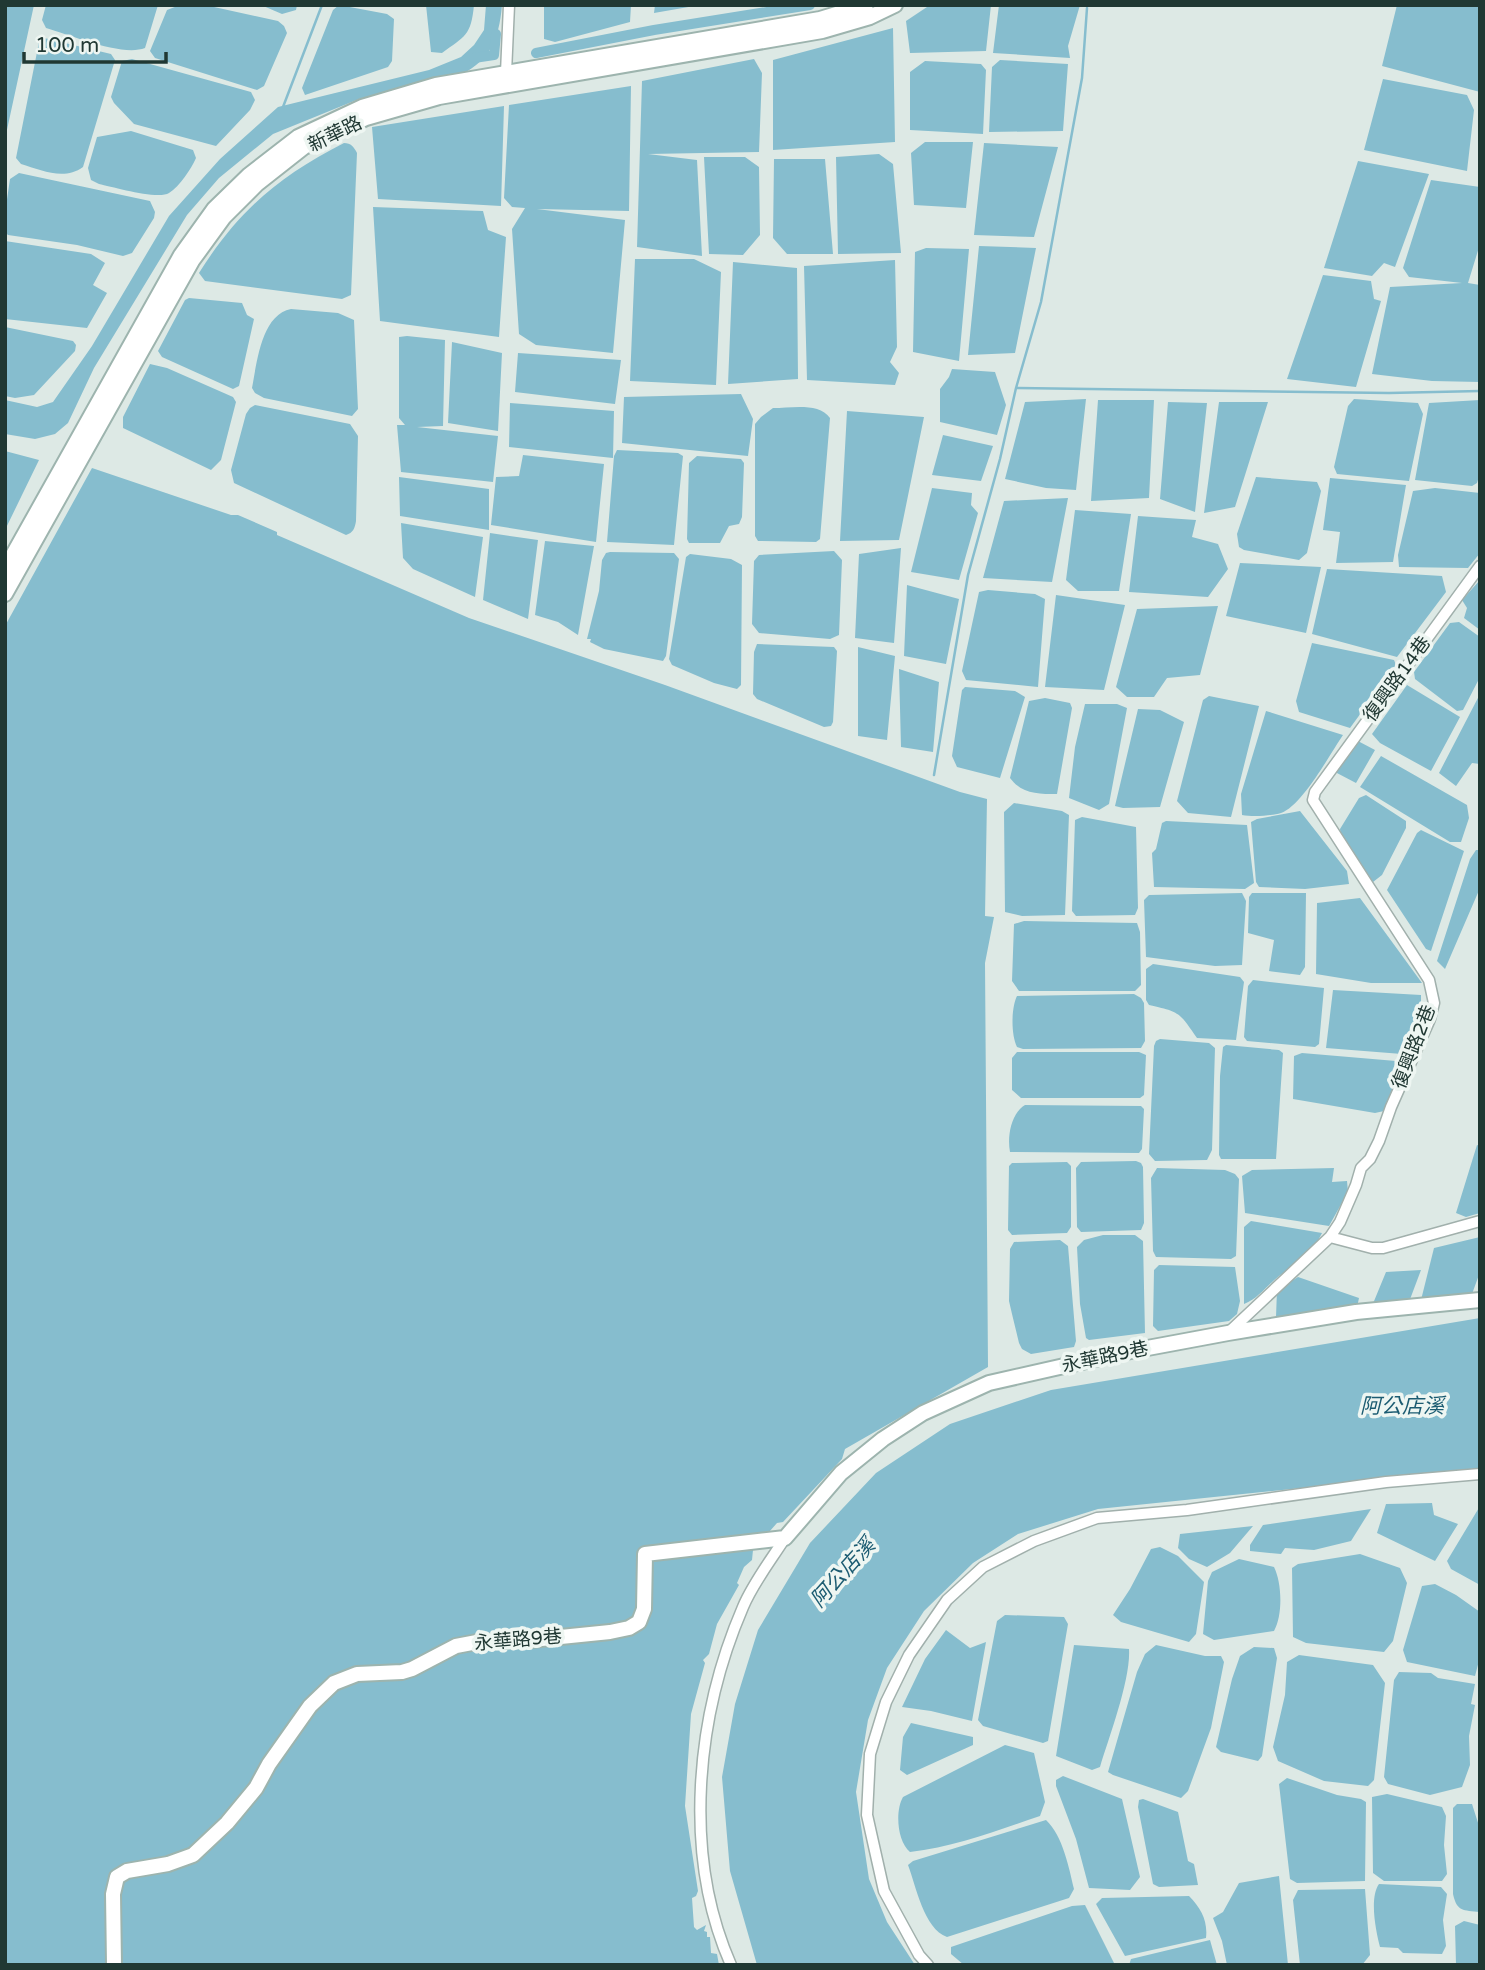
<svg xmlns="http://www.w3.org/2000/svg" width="1485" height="1970" font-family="'Varela Round','Noto Sans TC',sans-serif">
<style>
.water{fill:#86bdce}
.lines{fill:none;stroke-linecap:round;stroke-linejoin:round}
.stream{stroke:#86bdce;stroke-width:2.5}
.canal{stroke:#86bdce;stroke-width:10}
.street-casing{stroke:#a1b0ac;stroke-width:13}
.secondary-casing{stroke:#9db4ae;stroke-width:18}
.street{stroke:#fff;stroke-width:10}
.secondary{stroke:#fff;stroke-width:14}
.labels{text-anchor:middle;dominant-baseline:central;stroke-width:7;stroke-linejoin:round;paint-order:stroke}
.street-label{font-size:19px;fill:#203833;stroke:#eef6f2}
.water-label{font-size:21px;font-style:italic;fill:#1c5c72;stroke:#eef6f2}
</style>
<rect width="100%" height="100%" fill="#dde9e5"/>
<path class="water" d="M5,5H34L5,139Z
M46,5H158L145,48C122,57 71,35 46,28L42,20Z
M180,5H205L278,21L284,26L287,33L264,86L257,90L155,58L150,51L167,10Z
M261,5H297L296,10L282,14Z
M339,5L387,14L394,19L392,61L388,67L305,95L302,88L333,10Z
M426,5H474C471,36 465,36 442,53L431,52Z
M486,5H502C499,41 489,63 454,78L359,99L273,134L219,178L187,215L94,368L68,423L55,434L35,439L5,434V400L37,407L53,402L92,346L169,216L220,159L278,107L429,70L461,57L474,45L484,30Z
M544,5H631L630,22L555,42L544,39Z
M655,5H700L654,13Z
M930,5H991L986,51L910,53L906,21Z
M999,5H1080L1068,46L1070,58L993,53Z
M1397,5H1480V92L1382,66Z
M893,28L895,142L773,150V60Z
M40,37L111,54L115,60L83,167C64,181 41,170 21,164L16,158Z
M132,59L251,92L255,100L250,110L216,146L134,124L114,103L111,97L122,61Z
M754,59L762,73L759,152L648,154L697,160L702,256L637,247L642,81Z
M1000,60L1068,64L1063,131L989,132L992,67Z
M925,61L981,64L986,70L983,134L910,130V72Z
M1383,79L1467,95L1474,110L1467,171L1364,150Z
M631,86L629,211L537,209L625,220L613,353L536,345L519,334L512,229L525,208L512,207L504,198L509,105Z
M504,106L501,206L378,199L372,127Z
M131,131L193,150L196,158C191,169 180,186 169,193C158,200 113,187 99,184L91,180L88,168L97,137Z
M925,142H973L966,208L914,205L911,153Z
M344,143C351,143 354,147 357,153L351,295L342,299L205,281L199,273C238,211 279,176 344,143Z
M984,143L1058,147L1034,237L974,235Z
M879,154L893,164L901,253L838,254L836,157Z
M704,157H745L759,167L760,235L743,255L709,254Z
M774,159H825L833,254H787L773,238Z
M1358,161L1429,174L1395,267L1384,263L1372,276L1324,268Z
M19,173L150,201L155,212L154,218L132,253L123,256L77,245L8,235L5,232V213L10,179Z
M1431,180L1480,187V244L1468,283L1480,285V382L1432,381L1372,374L1390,287L1462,283L1409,277L1403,268Z
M373,207L483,211L488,230L506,237L499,337L380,321Z
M5,241L91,254L105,263L93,285L107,293L87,328L5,319Z
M979,246L1036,248L1015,353L968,355Z
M926,248L969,249L959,361L913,352L915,252Z
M635,259H694L721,272L716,385L630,381Z
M895,260L897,347L890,362L899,373L895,385L807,380L804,266Z
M733,262L797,268L798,379L728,384Z
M1323,275L1371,281L1374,299L1381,301L1356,387L1287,379Z
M189,298L242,303L247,315L254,319L239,386L233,389L162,357L158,351L185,300Z
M291,309L338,313L354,320L358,409L352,416L264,398L255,393L252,388C257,363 261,315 291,309Z
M5,327L73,341L76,345L75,351L34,395L15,398L5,396Z
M407,336L445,340L443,426L417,427L498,436L493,482L401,472L397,425H405L399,418V337Z
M452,342L502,353L498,431L448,423Z
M518,353L621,360L615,404L515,392Z
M150,364L167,368L233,397L236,402L221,460L211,470L123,428V417Z
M952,369L995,372L1006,405L997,435L940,422V389L949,377Z
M741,394L753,419L748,456L622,443L624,397Z
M1086,399L1076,490L1046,488L1005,479L1025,402Z
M1354,399L1418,403L1423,414L1409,481L1337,474L1334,467L1348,406Z
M1098,400H1154L1149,498L1091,501Z
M1480,400V473L1477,483L1472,486L1415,480L1429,403Z
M1168,402L1207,403L1195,512L1160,499Z
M1219,402H1268L1235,507L1204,513Z
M510,403L614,411L613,458L509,447Z
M255,405L350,424L358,436L356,521C355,528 353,533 346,535L234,483L231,470L246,414L250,408Z
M773,408C791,408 819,402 830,418L820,539L816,542L758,541L755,536V424L761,417Z
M847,411L924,417L899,540L840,541Z
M943,435L993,446L981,481L932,475Z
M617,450L678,453L683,456L674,545L607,542L614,456Z
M5,451L39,460L5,530Z
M523,455L604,464L596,542L491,525L496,477L519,476Z
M697,456L741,459L744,463L742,517L739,524L729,526L720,543H689L687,539L689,463Z
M92,468L231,515H238L277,532V535L469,618L665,685L960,792L987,799L985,916L994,917L985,963L988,1367L845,1449L842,1459L783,1522L777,1523L753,1550L752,1560L744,1567L737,1583L739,1585L717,1624L709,1654L703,1660L705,1663L691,1714L685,1806L698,1891L696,1896L692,1898L694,1927L697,1930L706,1925L704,1931L707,1932V1937H710L711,1953L717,1954L719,1965H5V626Z
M399,477L489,489V530L400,516Z
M1256,477L1317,482L1321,491L1307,553L1299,560L1244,550L1239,547L1237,534Z
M1330,478L1406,485L1393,562L1336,563L1340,532L1323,530Z
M932,488L972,493L971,505L978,513L959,580L911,572Z
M1435,488L1480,493V553L1468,568L1399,567L1398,555L1413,491Z
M1068,498L1052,582L983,578L1004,501Z
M1075,510L1131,514L1119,591H1078L1066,580Z
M1138,516L1196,520L1192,537L1218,544L1228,569L1208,597L1129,592Z
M401,523L483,537L475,597L413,569L403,558Z
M490,533L538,540L528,619L483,600Z
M545,541L594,546L578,635L558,622L535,615Z
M901,548L894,643L855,638L859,554Z
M834,551L842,560L839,635L830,639L759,633L752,624L754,561L759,555Z
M610,552L674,553L679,559L666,656L663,661L604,649L590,642L591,639H587L599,591L602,560L606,553Z
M690,554L731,559L742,565L741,685L737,689L714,683L672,665L669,659L686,557Z
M1240,563L1321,567L1306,633L1226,616Z
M1327,569L1442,576L1446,592L1397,657L1312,634Z
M1480,580V630L1464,618L1467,608L1462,600Z
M907,585L959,599L946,664L904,656Z
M988,590L1035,594L1045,599L1038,687L966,680L962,671L979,592Z
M1056,595L1125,605L1104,690L1045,687Z
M1218,606L1200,675L1167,678L1154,697H1127L1116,687L1137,609Z
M1459,622L1480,637V677L1463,710L1457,711L1415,679L1414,672L1450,623Z
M1312,643L1394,660L1396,665L1350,728L1299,712L1296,701Z
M757,644L834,647L837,651L833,722L831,726L824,727L757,699L753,694L754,652Z
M858,647L895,656L887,740L858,736Z
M899,669L939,682L933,752L901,747Z
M1407,685L1460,717L1431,771L1380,743L1372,734Z
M965,687L1015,691L1025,697L1000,778L957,767L952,756L962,690Z
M1480,694V764L1472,763L1456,786L1439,773Z
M1209,696L1259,706L1231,817L1188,813L1177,801L1203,700Z
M1045,698L1070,703L1072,708L1057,794C1038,794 1022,794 1010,778L1029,701Z
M1085,704H1117L1127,708L1109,804L1099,810L1069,798L1075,747Z
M1138,709L1160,710L1184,722L1160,807L1123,808L1115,806Z
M1266,711L1343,735C1330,754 1302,806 1281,813C1270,816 1253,817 1242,815L1241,794Z
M1356,740L1375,750L1356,783L1335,772Z
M1381,756L1467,805L1469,818L1461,842H1450L1360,787Z
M1366,795L1406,821V828L1382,875L1373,882L1341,838L1340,829L1359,798Z
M1014,803L1062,811L1069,815L1065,915L1022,916L1005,912L1004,812Z
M1300,811L1347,871L1349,884L1305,889L1259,887L1256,882L1251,822L1257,819Z
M1082,817L1136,827L1138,908L1135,915L1076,916L1072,911L1075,820Z
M1166,821L1247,825L1254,883L1245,889L1154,887L1152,853L1156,849L1162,823Z
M1421,830L1464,851L1431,951L1426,949L1387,890L1417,833Z
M1476,850H1480V888L1445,969L1437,961L1470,859Z
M1242,893L1246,901L1242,965L1215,966L1146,957L1144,900L1149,895Z
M1252,893H1306L1305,967L1300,975L1269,971L1274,940L1248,933L1249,897Z
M1360,898L1422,983H1371L1316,974L1317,903Z
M1024,921L1137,923L1140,932L1141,985L1135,991H1019L1012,981L1014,924Z
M1153,964L1240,977L1244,982L1236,1040L1197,1038C1179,1012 1180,1012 1149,1005L1146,1000V969Z
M1253,980L1324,988L1319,1044L1315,1047L1247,1041L1244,1037L1248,986Z
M1333,990L1421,995V1003L1402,1054L1326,1048Z
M1134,994L1141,998L1144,1003L1145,1041L1141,1048L1023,1049L1017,1047C1011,1035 1011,1008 1017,996Z
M1160,1039L1209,1043L1215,1048L1212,1150L1207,1160L1155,1161L1149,1154L1154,1046L1156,1041Z
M1226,1045L1279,1050L1283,1053L1276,1159H1221L1219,1155L1220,1076L1223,1047Z
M1017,1052H1139L1146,1055L1144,1095L1140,1098H1021L1012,1090V1058Z
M1302,1053L1396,1061L1401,1073L1384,1111L1375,1113L1293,1099L1294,1056Z
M1025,1105L1141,1106L1144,1109L1142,1149L1139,1153L1010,1152C1007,1137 1011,1113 1025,1105Z
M1477,1145L1480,1146V1213L1466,1217L1456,1213Z
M1136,1161L1141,1163L1143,1167L1144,1223L1141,1230L1081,1232L1077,1227L1076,1168L1081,1162Z
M1067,1162L1071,1166V1227L1067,1233L1012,1235L1008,1230L1009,1166L1012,1163Z
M1157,1168L1225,1170L1235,1174L1239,1179L1236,1256L1231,1259L1156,1257L1153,1251L1151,1178Z
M1334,1168L1332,1182L1347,1181L1348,1192L1329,1226L1245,1213L1242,1176L1252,1170Z
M1251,1221L1322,1233C1313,1253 1296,1263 1279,1276C1266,1286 1259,1298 1244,1304V1227Z
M1103,1235H1135L1143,1241L1145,1333L1089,1340L1086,1338L1080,1304L1077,1247L1084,1240Z
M1480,1237V1272L1472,1294L1421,1300L1434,1248Z
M1060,1240L1068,1246L1076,1341L1074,1347L1031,1354L1022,1349L1019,1343L1012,1314L1009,1301L1010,1249L1014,1242Z
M1159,1265L1235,1267L1240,1301L1237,1314L1229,1321L1158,1331L1153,1326L1154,1270Z
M1421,1270L1409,1302L1372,1306L1386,1272Z
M1298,1277L1359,1298L1356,1312L1276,1317L1277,1290Z
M1480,1318V1474L1370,1481L1098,1509L1018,1534L973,1563L924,1611L887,1668L868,1720L856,1792L869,1879L887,1922L915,1965H757L730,1871L722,1777L735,1704L758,1630L810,1543L876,1473L950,1424L1051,1390Z
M1432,1503L1434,1515L1458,1524L1435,1561L1377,1533L1386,1504Z
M1480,1506V1585L1451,1569L1447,1561Z
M1371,1509L1351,1541L1314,1550L1285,1548L1281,1554L1250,1551V1545L1263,1525Z
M1253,1526L1230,1553L1207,1567L1189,1559L1178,1548L1180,1534Z
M1160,1547L1178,1556L1204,1582L1196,1634L1189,1642L1121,1622L1113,1615L1130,1589L1151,1549Z
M1360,1554L1400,1568L1407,1583L1393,1641L1384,1652L1306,1643L1293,1637L1292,1568L1298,1564Z
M1239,1559L1274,1567C1282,1583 1283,1615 1274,1631L1214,1640L1203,1634L1208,1581L1212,1572Z
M1435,1584L1456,1595L1480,1612V1657L1475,1676L1407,1662L1403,1650L1422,1586Z
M1005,1615L1064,1617L1068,1624L1048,1741L1043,1743L983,1726L978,1720L997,1621Z
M946,1630L970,1648L986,1642L972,1721L931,1711L902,1707L925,1659Z
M1074,1645L1129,1649C1131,1679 1109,1737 1100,1767L1092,1770L1056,1756Z
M1156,1645L1205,1656H1221L1224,1662L1211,1728L1188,1791L1181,1798L1113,1775L1108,1772L1137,1672L1145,1654Z
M1254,1647L1274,1648L1277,1658L1262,1756L1258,1761L1221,1752L1216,1747L1232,1679L1240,1656Z
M1299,1655L1373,1665L1385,1683L1374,1780L1368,1786L1324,1781L1278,1761L1273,1747L1285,1695L1287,1662Z
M1399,1672L1431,1673L1438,1678L1475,1684L1471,1704L1475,1705L1469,1736L1470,1765L1462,1787L1430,1795L1388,1784L1384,1777L1394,1680Z
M911,1723L973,1737V1745L907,1775L900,1770L903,1737Z
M1005,1745L1034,1753L1045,1802L1040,1816C998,1830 955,1847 910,1852C897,1841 895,1811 903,1797Z
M1063,1776L1122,1799L1140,1877L1130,1890L1089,1888L1076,1839L1056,1786V1780Z
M1287,1778L1337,1795L1361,1799L1366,1802L1365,1881L1297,1883L1290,1879L1279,1784Z
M1387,1794L1442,1807L1446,1816L1444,1845L1447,1874L1442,1881H1384L1373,1873L1372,1797Z
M1143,1799L1178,1812L1188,1861L1194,1864L1198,1885L1159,1887L1153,1884L1138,1807L1139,1800Z
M1457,1804H1472L1480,1829V1912C1463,1910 1457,1912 1453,1894V1808Z
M1046,1820C1063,1836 1069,1868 1074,1889L1069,1898L947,1937C924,1929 916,1886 908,1865L913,1861Z
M1279,1876L1288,1965H1227L1222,1941L1213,1918L1223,1912L1239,1883Z
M1379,1884L1441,1887L1447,1894L1443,1920L1446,1946L1442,1954L1403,1953L1398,1948L1380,1947C1376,1932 1369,1898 1379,1884Z
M1365,1889L1370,1955L1362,1965H1300L1293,1900L1298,1890Z
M1189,1896C1201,1908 1208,1921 1206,1938L1125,1956L1096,1904L1102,1898Z
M1085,1905L1115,1965H964L951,1954V1947L1072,1906Z
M1464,1921L1480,1925V1965H1456L1455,1926Z
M1210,1940L1217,1965H1129L1131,1959Z"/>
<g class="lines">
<path class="stream" d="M283,107L322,5
M1018,388L1389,393L1480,391
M934,775L968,575L1000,459L1016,388L1041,302L1082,78L1087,8"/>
<path class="canal" d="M536,53L654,30L810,5
M474,58L494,55L496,34"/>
<g class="street-casing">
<path id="street" d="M506,73L509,5
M1330,1237L1372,1248H1383L1480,1221
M1228,1333L1330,1237L1340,1222L1356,1185L1361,1168L1370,1159L1379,1141L1391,1107L1430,1019L1434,1003L1429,980L1313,800L1315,792L1480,566
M731,1965C682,1854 696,1716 743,1607C753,1583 771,1560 785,1538
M928,1965L919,1955L884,1891L867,1815L870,1754L886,1702L909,1655L947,1600L983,1567L1034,1541L1097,1518L1187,1510L1386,1482L1480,1474"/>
</g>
<g class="secondary-casing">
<path id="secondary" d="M5,569L181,255L214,209L249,175L298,137L362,107L436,85L820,19L866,5
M5,594L192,261L224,217L257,184L304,147L366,118L439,97L822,31L870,17L895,5
M114,1965L113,1894L117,1877L127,1871L168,1864L193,1855L227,1823L256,1788L269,1764L310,1706L334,1683L357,1674L402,1672L412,1669L456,1646L477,1642L531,1640L610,1632L629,1628L639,1622L644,1609L645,1554L785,1538L841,1473L883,1439L923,1413L989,1383L1126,1352L1228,1333L1356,1312L1480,1300"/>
</g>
<use href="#street" class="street"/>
<use href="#secondary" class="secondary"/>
</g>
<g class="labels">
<g class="street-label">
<text transform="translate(335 134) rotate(-26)">新華路</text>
<text transform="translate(1397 679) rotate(-54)">復興路14巷</text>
<text transform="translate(1414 1047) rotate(-69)">復興路2巷</text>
<text transform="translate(1105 1357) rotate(-12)">永華路9巷</text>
<text transform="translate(518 1640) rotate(-5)">永華路9巷</text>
</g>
<g class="water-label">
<text x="1402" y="1406">阿公店溪</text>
<text transform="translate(843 1573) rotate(-48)">阿公店溪</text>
</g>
</g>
<rect width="1485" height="1970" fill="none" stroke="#203833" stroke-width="14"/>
<path d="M24 52v10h142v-10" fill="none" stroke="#203833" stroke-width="3.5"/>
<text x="35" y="52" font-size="21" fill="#203833" stroke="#eef6f2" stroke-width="5" paint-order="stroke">100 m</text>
</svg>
